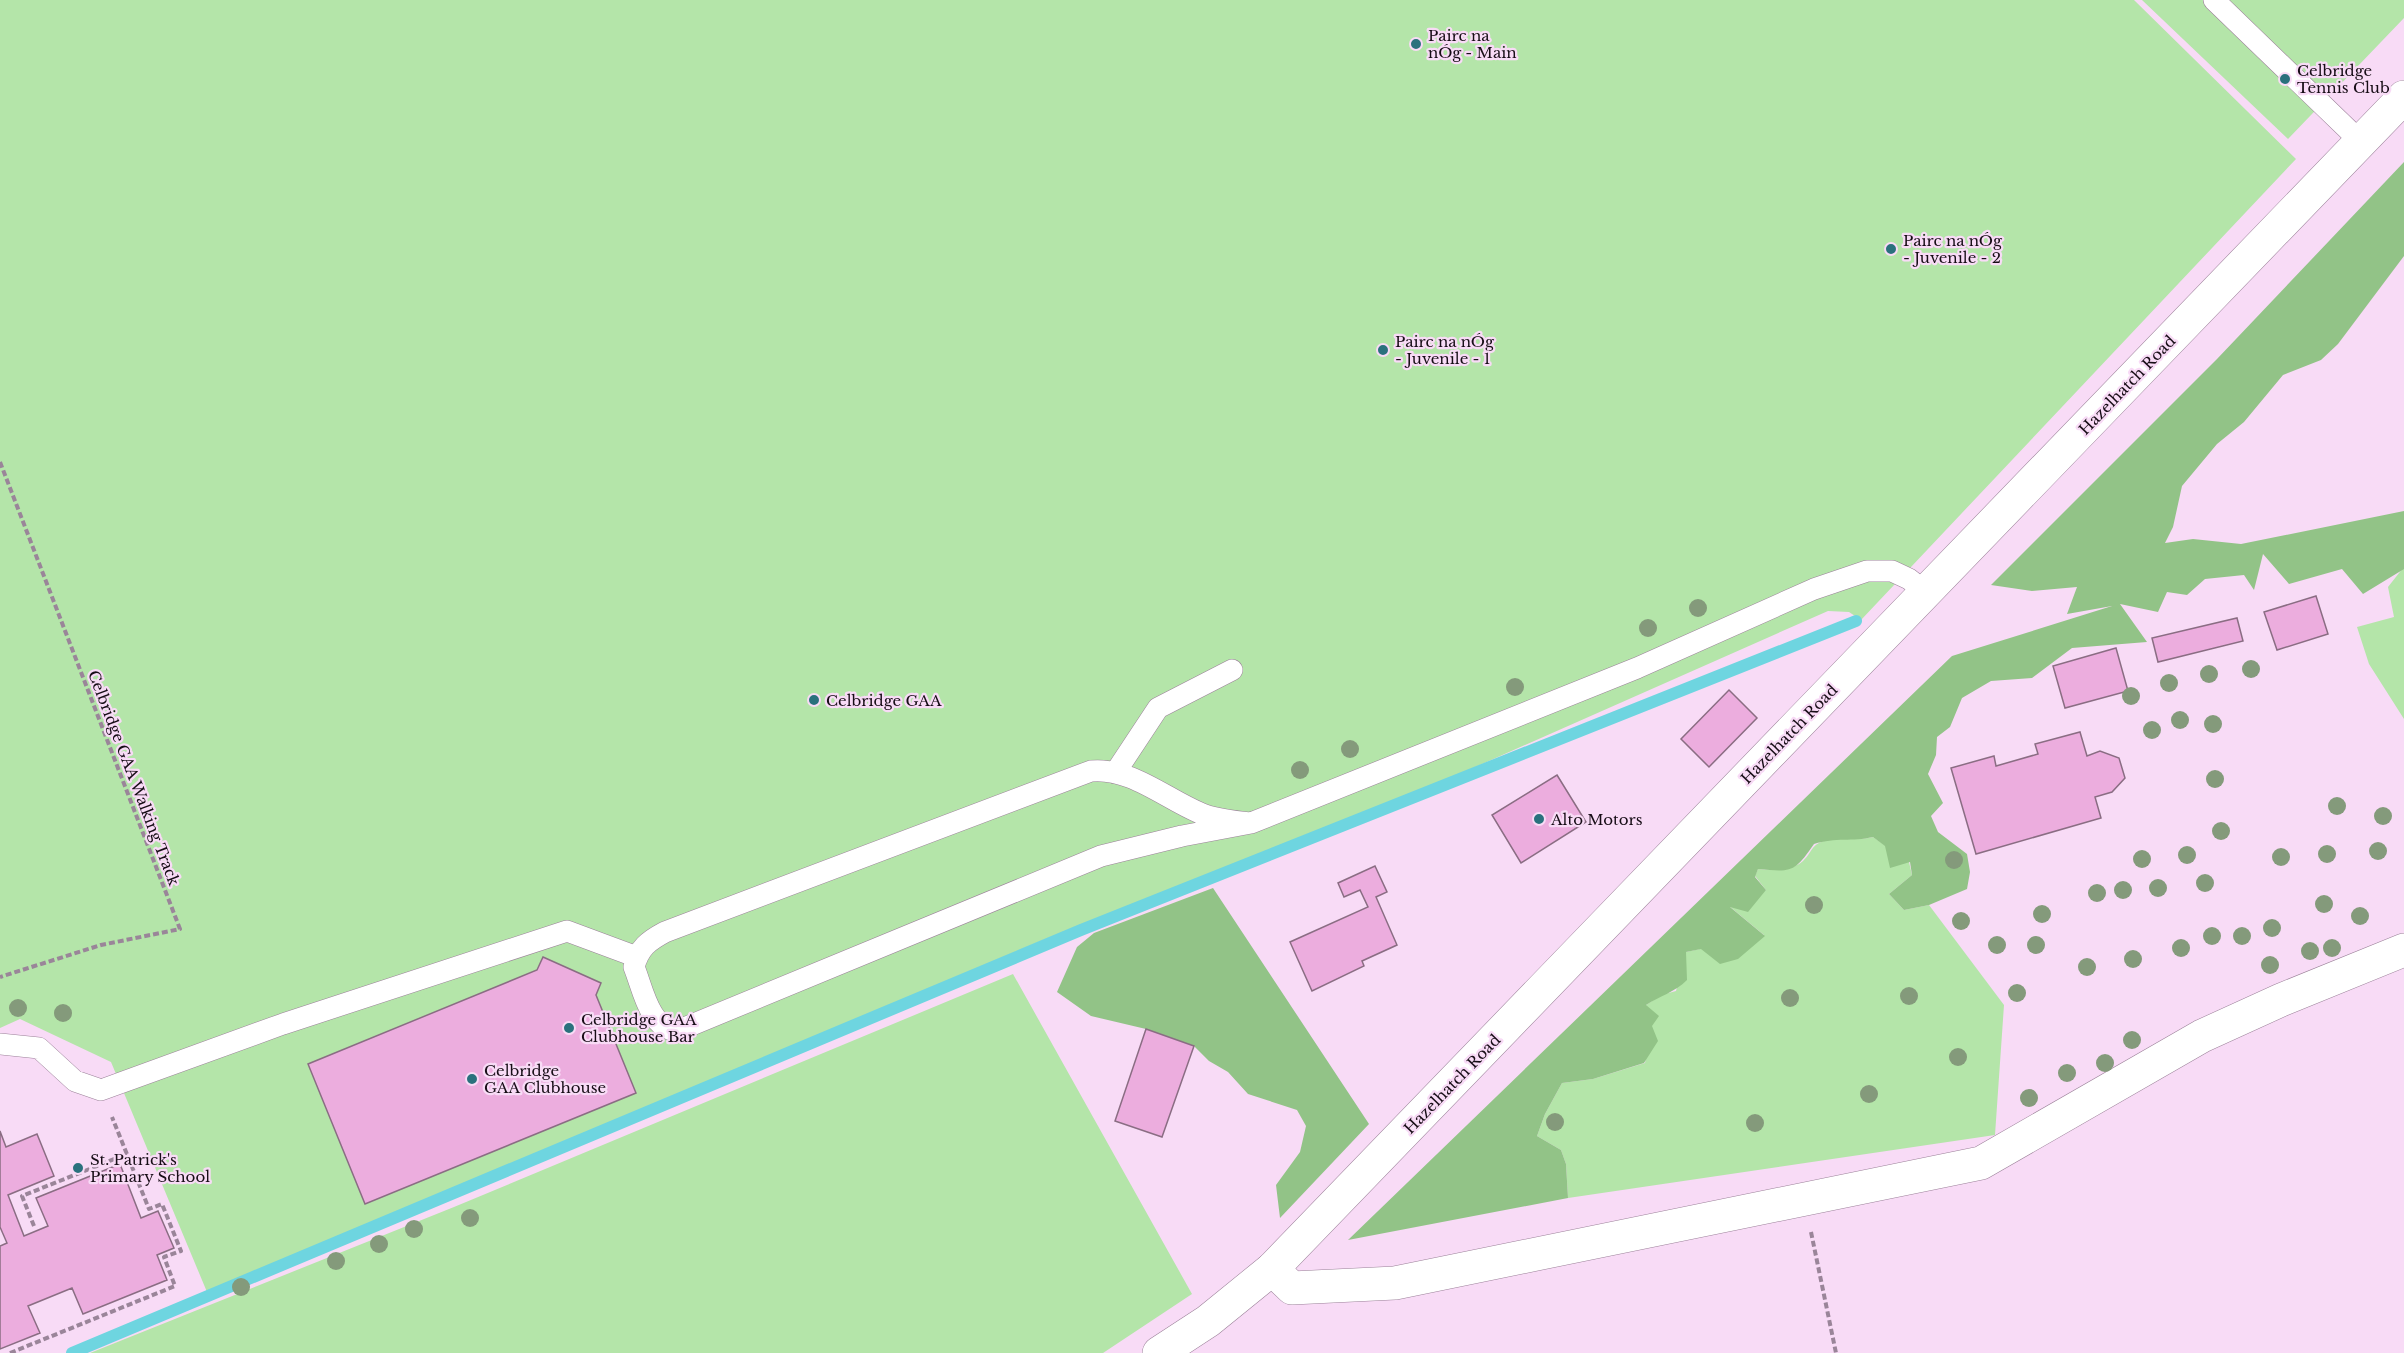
<svg xmlns="http://www.w3.org/2000/svg" width="2404" height="1353" font-family="'Libre Baskerville',serif">
<style>
.green{fill:#b4e5a9}
.forest{fill:#92c387}
.lines{fill:none;stroke-linecap:round;stroke-linejoin:round}
.stream{stroke:#6ed5e0;stroke-width:12}
.building{fill:#ecadde;stroke:#8a6d83;stroke-width:1.5}
.lane-casing{stroke:#9b8199;stroke-width:22}
.street-casing{stroke:#9b8199;stroke-width:34}
.secondary-casing{stroke:#9b8199;stroke-width:34}
.path{stroke:#9a8599;stroke-width:4;stroke-dasharray:6 3;stroke-linecap:butt}
.lane{stroke:#fff;stroke-width:21}
.street{stroke:#fff;stroke-width:33}
.secondary{stroke:#fff;stroke-width:33}
.tree{fill:#849a7b}
.poi-dot{fill:#2a717d;stroke:#f8dbf6;stroke-width:2}
.labels{text-anchor:middle;dominant-baseline:central;stroke-width:4.5;stroke-linejoin:round;paint-order:stroke}
.poi-label{font-size:15px;fill:#170d16;stroke:#f8dbf6;text-anchor:start}
.street-label{font-size:15px;fill:#170d16;stroke:#f8dbf6}
</style>
<rect width="100%" height="100%" fill="#f8dbf6"/>
<path class="green" d="M0,0H2134L2296,159L1861,620L1849,612L1828,611L1446,780L1048,938L207,1292L111,1062L20,1019L0,1028Z
M2142,0H2404V18L2288,139Z
M2403,568L2404,569V719L2369,664L2357,627L2394,617L2388,587Z
M1873,837L1909,862L1912,875L1889,894L1904,910L1929,905L2004,1005L1995,1135L1568,1198L1566,1164L1561,1150L1537,1136L1545,1114L1562,1083L1593,1079L1645,1063L1652,1026L1646,1005L1661,995L1676,991L1686,952L1764,935L1729,906L1766,890L1755,876L1758,869C1772,870 1792,871 1803,861C1814,850 1810,845 1827,840C1842,835 1858,841 1873,837Z
M1013,974L1192,1294L1103,1353H90L454,1207Z"/>
<path class="forest" d="M2404,162V256L2338,344L2321,360L2283,375L2244,422L2217,444L2182,486L2173,527L2165,543L2193,539L2241,544L2404,511V569L2363,594L2342,569L2289,584L2263,554L2254,590L2244,575L2205,579L2187,595L2167,592L2158,612L2120,604L2147,642L2072,648L2032,678L1991,681L1962,698L1950,727L1937,737L1936,755L1928,774L1943,803L1931,816L1938,832L1967,854L1970,872L1967,889L1929,905L1904,910L1889,894L1912,875L1910,862L1890,868L1885,846L1873,837C1852,842 1836,837 1814,844C1794,873 1792,872 1758,869L1755,877L1766,890L1748,912L1730,907L1765,936L1738,959L1720,964L1701,949L1686,952L1687,980C1675,992 1660,996 1646,1005L1659,1016L1652,1026L1658,1041L1644,1063L1593,1079L1562,1083L1545,1114L1537,1136L1561,1150L1566,1164L1568,1198L1348,1240L1952,656L2112,606L2067,614L2077,587L2032,591L1991,585L2217,359Z
M1213,888L1369,1124L1280,1218L1276,1185L1300,1152L1306,1126L1297,1110L1248,1094L1228,1072L1209,1061L1194,1046L1146,1029L1091,1016L1057,992L1077,947L1094,933Z"/>
<g class="lines">
<path class="stream" d="M72,1353L1081,930L1856,621"/>
</g>
<path class="building" d="M2316,596L2328,634L2277,650L2264,612Z
M2237,618L2243,641L2158,662L2152,638Z
M2116,648L2128,691L2065,708L2053,666Z
M1729,690L1757,718L1709,767L1681,739Z
M2080,732L2087,756L2100,751L2119,758L2125,778L2112,792L2095,797L2101,818L1976,854L1951,768L1994,756L1996,766L2038,754L2035,744Z
M1557,775L1586,822L1521,863L1492,815Z
M1375,866L1387,892L1376,897L1397,945L1362,961L1364,966L1312,991L1290,942L1368,907L1360,890L1344,897L1338,883Z
M543,957L601,983L596,995L636,1093L365,1204L308,1064L537,970Z
M1146,1029L1194,1046L1162,1137L1115,1121Z
M0,1131L6,1147L37,1134L54,1176L8,1195L24,1236L48,1226L36,1198L120,1164L141,1218L158,1211L174,1248L157,1255L167,1280L83,1314L72,1288L28,1306L40,1333L0,1349V1246L7,1243L0,1227Z"/>
<g class="lines">
<g class="lane-casing">
<path id="lane" d="M2214,0L2361,142
M1115,773L1158,708L1232,670
M1251,823C1234,821 1215,820 1200,813C1166,799 1130,767 1091,771L665,932C648,941 639,948 634,967C643,989 649,1028 677,1031L1101,856L1182,836L1251,823L1637,668L1814,589L1867,571H1892L1909,579L1927,593
M0,1044L39,1048L75,1081L101,1090L283,1024L567,931L637,957"/>
</g>
<g class="street-casing">
<path id="street" d="M1272,1269L1292,1288L1395,1283L1981,1163L2202,1036L2281,1000L2404,950"/>
</g>
<g class="secondary-casing">
<path id="secondary" d="M1159,1353L1208,1321L1272,1269L2404,97"/>
</g>
<path class="path" d="M0,462L180,929L101,945L0,977
M34,1226L22,1196L127,1154
M1811,1232L1836,1353
M10,1353L175,1286L164,1257L181,1251L162,1204L149,1209L112,1117"/>
<use href="#lane" class="lane"/>
<use href="#street" class="street"/>
<use href="#secondary" class="secondary"/>
</g>
<g class="tree">
<circle cx="1698" cy="608" r="9"/>
<circle cx="1648" cy="628" r="9"/>
<circle cx="2251" cy="669" r="9"/>
<circle cx="2209" cy="674" r="9"/>
<circle cx="2169" cy="683" r="9"/>
<circle cx="1515" cy="687" r="9"/>
<circle cx="2131" cy="696" r="9"/>
<circle cx="2180" cy="720" r="9"/>
<circle cx="2213" cy="724" r="9"/>
<circle cx="2152" cy="730" r="9"/>
<circle cx="1350" cy="749" r="9"/>
<circle cx="1300" cy="770" r="9"/>
<circle cx="2215" cy="779" r="9"/>
<circle cx="2337" cy="806" r="9"/>
<circle cx="2383" cy="816" r="9"/>
<circle cx="2221" cy="831" r="9"/>
<circle cx="2378" cy="851" r="9"/>
<circle cx="2327" cy="854" r="9"/>
<circle cx="2187" cy="855" r="9"/>
<circle cx="2281" cy="857" r="9"/>
<circle cx="2142" cy="859" r="9"/>
<circle cx="1954" cy="860" r="9"/>
<circle cx="2205" cy="883" r="9"/>
<circle cx="2158" cy="888" r="9"/>
<circle cx="2123" cy="890" r="9"/>
<circle cx="2097" cy="893" r="9"/>
<circle cx="2324" cy="904" r="9"/>
<circle cx="1814" cy="905" r="9"/>
<circle cx="2042" cy="914" r="9"/>
<circle cx="2360" cy="916" r="9"/>
<circle cx="1961" cy="921" r="9"/>
<circle cx="2272" cy="928" r="9"/>
<circle cx="2212" cy="936" r="9"/>
<circle cx="2242" cy="936" r="9"/>
<circle cx="1997" cy="945" r="9"/>
<circle cx="2036" cy="945" r="9"/>
<circle cx="2181" cy="948" r="9"/>
<circle cx="2332" cy="948" r="9"/>
<circle cx="2310" cy="951" r="9"/>
<circle cx="2133" cy="959" r="9"/>
<circle cx="2270" cy="965" r="9"/>
<circle cx="2087" cy="967" r="9"/>
<circle cx="2017" cy="993" r="9"/>
<circle cx="1909" cy="996" r="9"/>
<circle cx="1790" cy="998" r="9"/>
<circle cx="18" cy="1008" r="9"/>
<circle cx="63" cy="1013" r="9"/>
<circle cx="2132" cy="1040" r="9"/>
<circle cx="1958" cy="1057" r="9"/>
<circle cx="2105" cy="1063" r="9"/>
<circle cx="2067" cy="1073" r="9"/>
<circle cx="1869" cy="1094" r="9"/>
<circle cx="2029" cy="1098" r="9"/>
<circle cx="1555" cy="1122" r="9"/>
<circle cx="1755" cy="1123" r="9"/>
<circle cx="470" cy="1218" r="9"/>
<circle cx="414" cy="1229" r="9"/>
<circle cx="379" cy="1244" r="9"/>
<circle cx="336" cy="1261" r="9"/>
<circle cx="241" cy="1287" r="9"/>
</g>
<g class="poi-dot">
<circle cx="1416" cy="44" r="6"/>
<circle cx="2285" cy="79" r="6"/>
<circle cx="1891" cy="249" r="6"/>
<circle cx="1383" cy="350" r="6"/>
<circle cx="814" cy="700" r="6"/>
<circle cx="1539" cy="819" r="6"/>
<circle cx="569" cy="1028" r="6"/>
<circle cx="472" cy="1079" r="6"/>
<circle cx="78" cy="1168" r="6"/>
</g>
<g class="labels">
<g class="poi-label">
<text x="1428" y="35">Pairc na<tspan x="1428" dy="17">nÓg - Main</tspan></text>
<text x="2297" y="70">Celbridge<tspan x="2297" dy="17">Tennis Club</tspan></text>
<text x="1903" y="240">Pairc na nÓg<tspan x="1903" dy="17">- Juvenile - 2</tspan></text>
<text x="1395" y="341">Pairc na nÓg<tspan x="1395" dy="17">- Juvenile - 1</tspan></text>
<text x="826" y="700">Celbridge GAA</text>
<text x="1551" y="819">Alto Motors</text>
<text x="581" y="1019">Celbridge GAA<tspan x="581" dy="17">Clubhouse Bar</tspan></text>
<text x="484" y="1070">Celbridge<tspan x="484" dy="17">GAA Clubhouse</tspan></text>
<text x="90" y="1159">St. Patrick's<tspan x="90" dy="17">Primary School</tspan></text>
</g>
<g class="street-label">
<text transform="translate(2127 385) rotate(-46)">Hazelhatch Road</text>
<text transform="translate(1789 734) rotate(-46)">Hazelhatch Road</text>
<text transform="translate(134 778) rotate(69)">Celbridge GAA Walking Track</text>
<text transform="translate(1452 1084) rotate(-46)">Hazelhatch Road</text>
</g>
</g>
</svg>
